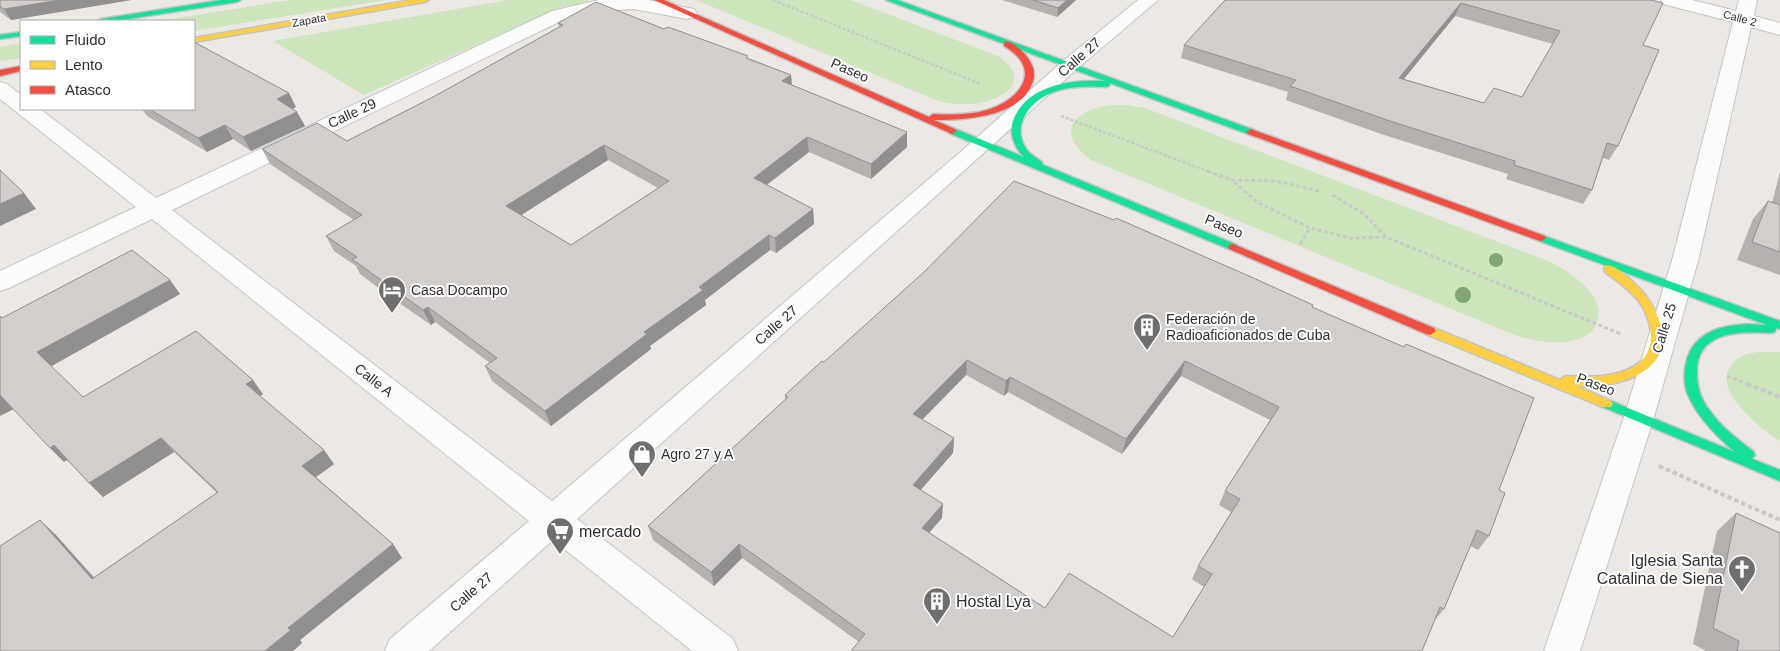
<svg xmlns="http://www.w3.org/2000/svg" width="1780" height="651" font-family="Arial,sans-serif">
<style>
.green{fill:#cee6be}
.lines{fill:none;stroke-linecap:round;stroke-linejoin:round}
.street-casing{stroke:#c5c4c5;stroke-width:2}
.fast-casing{stroke:#c5c4c5;stroke-width:3}
.slow-casing{stroke:#c5c4c5;stroke-width:3}
.jam-casing{stroke:#c5c4c5;stroke-width:3}
.path-far2{stroke:#c9c9c8;stroke-width:2.5;stroke-dasharray:3 2;stroke-linecap:butt}
.path-far1{stroke:#c9c9c8;stroke-width:3;stroke-dasharray:4 2.5;stroke-linecap:butt}
.path{stroke:#c9c9c8;stroke-width:4;stroke-dasharray:4.5 3;stroke-linecap:butt}
.street{fill:#fcfcfb;fill-rule:evenodd}
.fast{fill:#16e098;fill-rule:evenodd}
.slow{fill:#ffcf43;fill-rule:evenodd}
.jam{fill:#f24e42;fill-rule:evenodd}
.tree{fill:#82a575}
.wall{fill:#b4b1af;fill-rule:evenodd}
.shaded-wall{fill:#92908e}
.building{fill:#d1cecb;stroke:#92908e;fill-rule:evenodd}
.labels{text-anchor:middle;dominant-baseline:central;stroke-width:4;stroke-linejoin:round;paint-order:stroke}
.far-street-label{font-size:11px;fill:#2e2e2e;stroke:#fff}
.street-label{font-size:14px;fill:#2e2e2e;stroke:#fff}
.poi-label{font-size:14px;fill:#2e2e2e;stroke:#fff;text-anchor:start}
.near-poi-label{font-size:16px;fill:#2e2e2e;stroke:#fff;text-anchor:start}
</style>
<rect width="100%" height="100%" fill="#ece8e4"/>
<path class="green" d="M290,0H387L194,31V21H158Z
M508,0H587L590,2L562,7L364,95L273,41Z
M696,0H851L998,56C1036,82 1000,103 969,104C959,105 948,103 938,101Z
M21,43V58L0,61V47Z
M1110,105H1128L1145,108L1551,262C1572,274 1609,296 1596,325C1590,337 1575,341 1563,342C1547,344 1532,340 1517,336L1091,160C1054,132 1073,111 1110,105Z
M1758,352H1780V441C1758,427 1702,384 1739,358C1744,354 1752,353 1758,352Z"/>
<g class="lines">
<g class="street-casing">
<path id="street" d="M599,0H648L694,9L697,13L694,17L687,19L634,9L602,11L565,19L172,210L552,501L957,155L1063,61L1138,0H1158L1077,69L577,519L733,639L738,651H692L553,540L429,651H385L390,639L529,521L152,219L9,288L0,291V271L136,207L0,99V82L7,84L21,95V109H40L156,198L552,11Z
M1661,0H1692L1736,11L1739,0H1757L1754,16L1780,23V35L1751,27L1699,257L1654,417L1580,651H1544L1624,417L1673,257L1733,22L1663,4Z"/>
</g>
<g class="fast-casing">
<path id="fast" d="M222,0H241L237,2L115,21H97L101,19Z
M886,0H897L1254,130V134H1248L1110,83L1109,86L1106,87C1089,86 1072,86 1056,91C1032,99 1009,125 1027,150C1031,155 1037,158 1042,162L1043,165L1237,245L1238,247L1237,249H1229L949,133V129H955L1024,157C1014,147 1008,132 1014,118C1030,84 1071,80 1105,81Z
M21,32V36L0,39V35Z
M1541,235L1780,321V329L1776,328L1775,332L1771,333C1741,331 1698,331 1697,370C1697,381 1698,390 1703,400C1714,421 1734,437 1753,451L1755,455L1752,459L1780,470V481L1603,407L1601,404L1603,401H1611L1735,452C1715,435 1695,415 1686,390C1684,382 1684,371 1686,363C1694,326 1735,322 1767,325L1537,240L1536,238Z"/>
</g>
<g class="slow-casing">
<path id="slow" d="M412,0H429L425,2L194,42V38Z
M1609,265C1619,268 1630,279 1637,286C1647,295 1653,305 1658,318C1680,372 1617,389 1576,386L1611,401L1613,404L1611,407H1603L1426,334L1424,331L1430,327L1434,328L1560,380L1565,376C1596,378 1652,378 1651,335C1651,325 1646,311 1640,303C1631,290 1617,281 1605,272L1604,269L1605,266Z"/>
</g>
<g class="jam-casing">
<path id="jam" d="M654,0H664L929,117L933,114C951,115 970,115 987,110C1022,99 1043,69 1004,46V42C1011,41 1016,46 1021,50C1029,58 1037,69 1033,81C1023,117 964,120 934,120L955,129L957,131L952,134Z
M21,66V71L0,76V70Z
M1251,129L1545,236L1546,238L1541,241L1537,240L1248,134L1246,132Z
M1233,244L1434,328L1436,331L1430,335L1426,334L1229,249L1228,247L1229,245Z"/>
</g>
<path class="path-far2" d="M773,0L981,84
M1061,116L1210,172"/>
<path class="path-far1" d="M1207,171L1232,180
M1319,191L1276,181L1232,180L1257,202L1310,228L1350,238L1386,237L1621,334
M1332,195L1364,214L1386,237
M1300,244L1310,228
M1727,376L1750,385"/>
<path class="path" d="M1747,384L1780,397
M1659,466L1780,520"/>
<use href="#street" class="street"/>
<use href="#fast" class="fast"/>
<use href="#slow" class="slow"/>
<use href="#jam" class="jam"/>
</g>
<g class="tree">
<circle cx="1496" cy="260" r="7"/>
<circle cx="1463" cy="295" r="8"/>
</g>
<path class="wall" d="M0,0H131L11,20L0,12Z
M1002,0H1076L1057,17Z
M1225,0H1651L1643,45L1618,146L1609,160L1603,158L1592,190L1583,204L1506,179L1508,174L1381,134L1286,100L1288,92L1181,58L1184,45ZM1455,16L1553,44L1522,97L1484,103L1404,79Z
M558,23L664,29L748,58L791,75L792,85L907,147L871,179L809,152L767,185L813,209L814,224L776,253L770,250L705,300L706,305L650,346L651,349L551,426L492,381L485,366L490,363L435,322L431,325L389,296L360,274L356,266L334,251L326,236L354,220L270,164L262,149L347,141L433,97L559,27ZM608,160L658,188L571,245L521,215Z
M296,107L293,109L297,112L305,126L251,151L233,139L207,152L147,116L142,109H194Z
M1780,172V275L1737,260L1753,219L1768,201L1772,203Z
M170,280L180,294L51,366L83,397L263,394L260,396L334,464L316,477L393,544L402,558L300,640L302,643L293,651H0L55,534L94,577L217,493L174,452L103,497L67,460L64,462L2,318Z
M1312,307L1499,490L1489,536L1478,550L1470,546L1444,609L1435,620L1422,651L859,642L742,558L714,586L653,540L648,526L785,400V395L824,362ZM966,375L1004,396L1008,392L1122,454L1181,376L1270,420L1225,491L1219,505L1231,512L1198,566L1192,579L1204,587L1173,637L1045,608L929,533L942,518L920,490L953,453L954,438L922,420Z
M1736,513L1780,651H1706L1693,644L1717,531Z"/>
<path class="shaded-wall" d="M60,0H131L11,20L4,9Z
M1067,0H1076L1057,17L1058,8Z
M1461,3L1455,16L1394,91L1399,78Z
M791,75L792,89L782,81Z
M289,93L296,107L284,113L277,99Z
M297,112L305,126L251,151L243,137Z
M225,125L233,139L207,152L198,138Z
M907,132V147L871,179V164Z
M807,137L809,152L756,193L754,178Z
M604,145L608,160L512,221L506,206Z
M24,193L36,209L0,226V204Z
M813,209L814,224L776,253L775,238Z
M769,235L770,250L705,300L706,305L650,346L651,349L551,426L545,411L699,287Z
M170,280L180,294L50,367L37,352Z
M428,307L435,322L431,325L423,310Z
M967,360L966,375L913,429V414Z
M1185,361L1181,376L1122,454L1126,439Z
M1010,377L1008,392L1004,396L1006,381Z
M253,380L263,394L257,398L246,384Z
M0,395L14,409L0,416Z
M161,438L174,452L103,497L89,483Z
M954,438L953,453L912,500L913,485Z
M54,445L68,459L64,462L50,448Z
M324,450L334,464L312,480L302,466Z
M943,504L942,518L921,542L922,528Z
M40,520L55,534L106,592L92,579Z
M393,544L402,558L300,640L302,643L293,651H265L288,628Z
M739,544L742,558L714,586L711,572Z"/>
<path class="building" d="M0,0H60L4,9L0,7Z
M1033,0H1067L1058,8Z
M1225,0H1651L1663,3L1643,45L1659,50L1618,146L1607,143L1592,190L1514,165L1515,161L1387,120L1290,86L1296,80L1184,45ZM1461,3L1560,31L1522,97L1494,88L1484,103L1399,78Z
M596,2L664,29L668,27L748,56L746,58L791,75L782,81L907,132L871,164L807,137L754,178L813,209L775,238L769,235L699,287L703,290L644,332L647,334L545,411L485,366L497,358L428,307L423,310L381,280L352,259L357,257L326,236L362,215L262,149L317,123L347,141L433,97L563,25L558,23ZM604,145L669,181L571,245L506,206Z
M194,42L289,93L277,99L297,112L243,137L225,125L198,138L149,109H194Z
M0,170L24,193L0,204Z
M1014,181L1114,220L1116,218L1249,276L1313,305L1312,307L1404,347L1406,344L1534,398L1499,490L1505,493L1489,536L1477,530L1444,609L1440,607L1422,651H851L865,634L739,544L711,572L648,526L788,397L785,395L822,361L824,362L924,272ZM967,360L1006,381L1010,377L1126,439L1185,361L1279,407L1225,491L1240,499L1198,566L1212,574L1173,637L1069,573L1045,608L922,528L943,504L913,485L954,438L913,414Z
M1768,201L1780,205V252L1752,242Z
M132,250L170,280L37,352L83,397L196,331L253,380L246,384L324,450L302,466L393,544L288,628L291,630L265,651H0V546L40,520L92,579L218,492L161,438L89,483L54,445L50,448L0,395V316L2,318Z
M1736,513L1780,533V651H1737L1739,641L1713,628Z"/>
<defs>
<g id="hotel-pin" transform="scale(1.4375)"><path d="M0 17L-7.5 6A9.5 9.5 0 1 1 7.5 6Z" fill="#706f6e" stroke="#fff"/><path d="M-6-4.5h1.5V1H6V5H4.5V3h-9V5H-6ZM-4 0a1.8 1.8 0 1 1 3.6 0ZM.5 0V-2.5h3Q6-2.5 6 0Z" fill="#fff"/></g>
<g id="building-pin" transform="scale(1.4375)"><path d="M0 17L-7.5 6A9.5 9.5 0 1 1 7.5 6Z" fill="#706f6e" stroke="#fff"/><path d="M-4-6H4V6H1V3H-1V6H-4ZM-2.5-4.3h1.7v1.8h-1.7ZM.8-4.3h1.7v1.8H.8ZM-2.5-1h1.7V.8h-1.7ZM.8-1h1.7V.8H.8Z" fill="#fff"/></g>
<g id="shop-pin" transform="scale(1.4375)"><path d="M0 17L-7.5 6A9.5 9.5 0 1 1 7.5 6Z" fill="#706f6e" stroke="#fff"/><path d="M-5-2.5h2.3a2.7 3.5 0 0 1 5.4 0H5L5.5 6h-11ZM-1.5-2.5h3a1.5 2.3 0 0 0-3 0Z" fill="#fff"/></g>
<g id="supermarket-pin" transform="scale(1.4375)"><path d="M0 17L-7.5 6A9.5 9.5 0 1 1 7.5 6Z" fill="#706f6e" stroke="#fff"/><path d="M-6-5.5h2.5l.6 2H6L4.5 2H-2.5L-4.4-4H-6ZM-1.5 3.2a1.3 1.3 0 1 0 .1 0ZM3 3.2a1.3 1.3 0 1 0 .1 0Z" fill="#fff"/></g>
<g id="church-pin" transform="scale(1.4375)"><path d="M0 17L-7.5 6A9.5 9.5 0 1 1 7.5 6Z" fill="#706f6e" stroke="#fff"/><path d="M-1.2-6h2.4v3.5h3.3v2.4h-3.3V6h-2.4V-.1h-3.3v-2.4h3.3Z" fill="#fff"/></g>
</defs>
<g fill-rule="evenodd">
<use href="#hotel-pin" x="392" y="290"/>
<use href="#building-pin" x="1147" y="327"/>
<use href="#shop-pin" x="642" y="454"/>
<use href="#supermarket-pin" x="560" y="531"/>
<use href="#church-pin" x="1742" y="569"/>
<use href="#building-pin" x="937" y="601"/>
</g>
<g class="labels">
<g class="far-street-label">
<text transform="translate(1740 18) rotate(15)">Calle 2</text>
<text transform="translate(309 20) rotate(-10)">Zapata</text>
</g>
<g class="street-label">
<text transform="translate(1079 57) rotate(-41)">Calle 27</text>
<text transform="translate(850 70) rotate(24)">Paseo</text>
<text transform="translate(352 113) rotate(-25)">Calle 29</text>
<text transform="translate(1224 226) rotate(23)">Paseo</text>
<text transform="translate(776 325) rotate(-41)">Calle 27</text>
<text transform="translate(1664 328) rotate(-73)">Calle 25</text>
<text transform="translate(374 380) rotate(38)">Calle A</text>
<text transform="translate(1596 384) rotate(21)">Paseo</text>
<text transform="translate(471 592) rotate(-41)">Calle 27</text>
</g>
<g class="poi-label">
<text x="411" y="290">Casa Docampo</text>
<text x="1166" y="319">Federación de<tspan x="1166" dy="16">Radioaficionados de Cuba</tspan></text>
<text x="661" y="454">Agro 27 y A</text>
</g>
<g class="near-poi-label">
<text x="579" y="531">mercado</text>
<text x="1723" y="560" text-anchor="end">Iglesia Santa<tspan x="1723" dy="18">Catalina de Siena</tspan></text>
<text x="956" y="601">Hostal Lya</text>
</g>
</g>
<rect x="20" y="20" width="175" height="90" fill="#ffffff" stroke="#ababab"/>
<rect x="30" y="36" width="25" height="8" fill="#16e098" stroke="#ababab"/>
<text x="65" y="45" font-size="15" fill="#2e2e2e">Fluido</text>
<rect x="30" y="61" width="25" height="8" fill="#ffcf43" stroke="#ababab"/>
<text x="65" y="70" font-size="15" fill="#2e2e2e">Lento</text>
<rect x="30" y="86" width="25" height="8" fill="#f24e42" stroke="#ababab"/>
<text x="65" y="95" font-size="15" fill="#2e2e2e">Atasco</text>
</svg>
